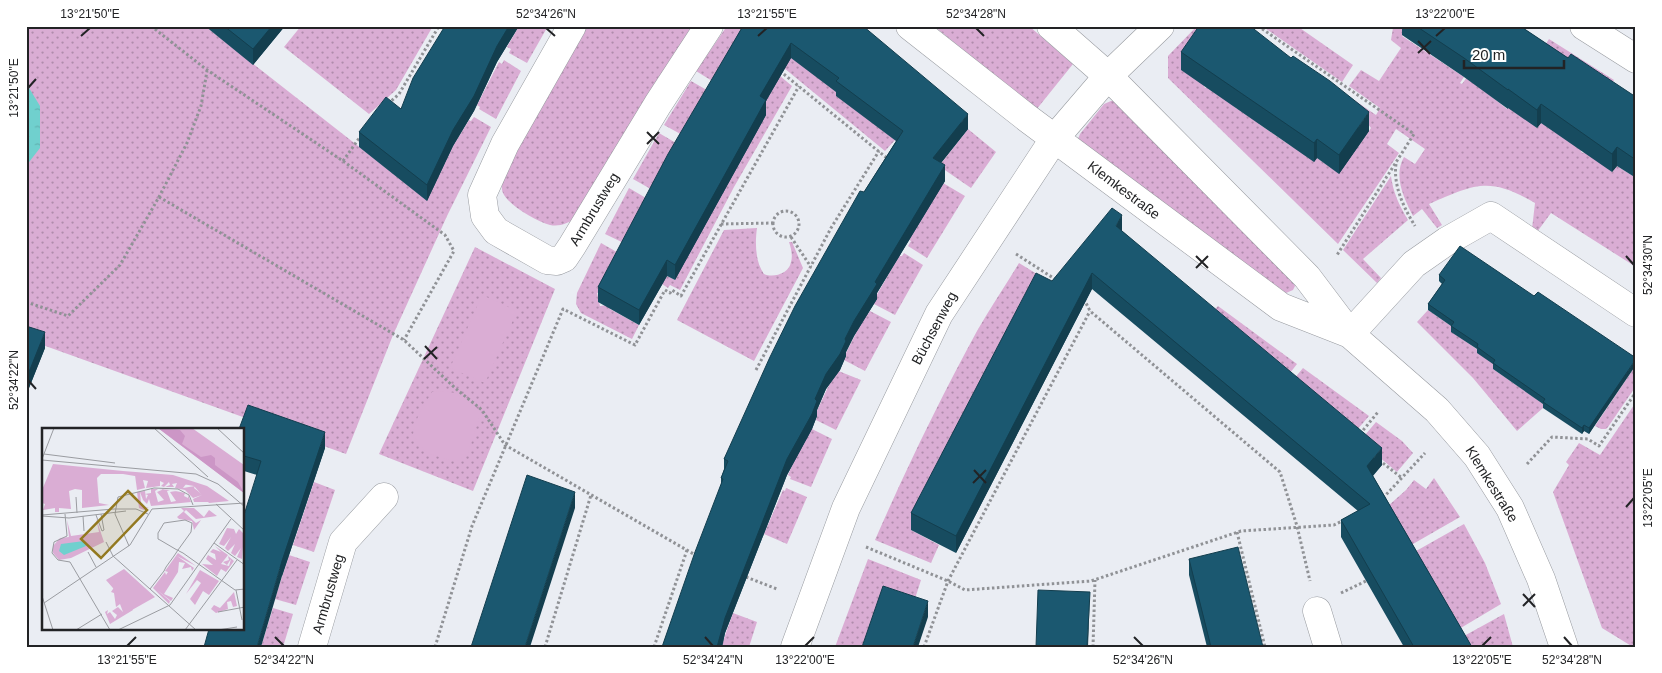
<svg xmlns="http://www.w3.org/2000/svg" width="1662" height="673" font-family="Helvetica,sans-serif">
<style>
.grass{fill:url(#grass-dots)}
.pitch{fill:#daadd4}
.water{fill:url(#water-ripples)}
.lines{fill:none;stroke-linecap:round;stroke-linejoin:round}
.minor-casing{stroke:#989ba0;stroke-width:29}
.path{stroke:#909296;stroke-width:3;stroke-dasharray:2.5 2.5;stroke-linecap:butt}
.minor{stroke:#fff;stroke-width:28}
.wall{fill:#174c60}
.shaded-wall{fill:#133e4e}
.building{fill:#1b5870;stroke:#133e4e}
.ticks{fill:none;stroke:#222325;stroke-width:2}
.labels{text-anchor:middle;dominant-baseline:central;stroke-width:5;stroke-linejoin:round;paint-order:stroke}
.street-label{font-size:14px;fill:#222325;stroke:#fff}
.inset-road{fill:none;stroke:#9a9ca1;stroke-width:1}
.view{fill:#937920;fill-opacity:0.15;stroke:#937920;stroke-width:2.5}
.inset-edge{fill:none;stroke:#222325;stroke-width:2.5}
.neatline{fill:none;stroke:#222325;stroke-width:2}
.ticks-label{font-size:12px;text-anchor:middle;fill:#222325}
</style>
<defs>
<pattern id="grass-dots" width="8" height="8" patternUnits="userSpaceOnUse" patternTransform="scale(1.25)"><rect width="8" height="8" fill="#daadd4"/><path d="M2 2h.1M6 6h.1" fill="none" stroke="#b08cac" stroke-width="1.8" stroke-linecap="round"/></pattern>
<pattern id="water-ripples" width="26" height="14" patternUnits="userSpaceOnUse" patternTransform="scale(1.25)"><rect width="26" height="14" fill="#70d0ce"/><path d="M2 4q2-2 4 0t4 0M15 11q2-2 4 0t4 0" fill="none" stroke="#61b2b1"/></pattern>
</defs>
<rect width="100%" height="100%" fill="#eaedf3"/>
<path class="grass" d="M26,26H205L427,200L453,146L469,120L471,121L474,117L491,127L447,216L393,335L346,454L26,339Z
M301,26H433L396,90L369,114L284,47Z
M519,26H548L527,63L509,53L511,49L507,47Z
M587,26H694L576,218C568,223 560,227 550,225C536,221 509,206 503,193C500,185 503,175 504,166Z
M727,26H752L717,84L696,71Z
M934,26H1029L1073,64L1036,110Z
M1197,26H1212L1206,83L1204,87L1206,88L1209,83L1236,108L1237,109L1239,106L1261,121L1259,124L1291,146L1314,158L1313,161L1317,158L1339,173L1371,128L1344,93L1376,115L1380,108L1349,86L1361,70L1379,81L1401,48L1391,40L1393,28L1391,26H1408L1402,36L1464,77L1460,83L1462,84L1467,77L1507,109L1510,105L1537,128L1542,121L1583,148L1581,152L1583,153L1586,150L1612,172L1617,166L1636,178V267L1551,213L1537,232L1532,229L1535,203C1489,176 1475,184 1429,204L1442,225L1437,228L1422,209L1413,216C1404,198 1393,176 1404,157L1415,164L1425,149L1396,129L1387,144L1399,153L1338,244L1168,78V56Z
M1262,26H1297L1353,65L1342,82Z
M1549,39L1614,80L1602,96L1538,56Z
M784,46L896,139L885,151L773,59Z
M504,60L521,71L496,119L479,109L480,107L477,105L499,62L502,64Z
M767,65L792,86L734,187L680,290L670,285L668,288L662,284L667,276L675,280L760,111Z
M691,81L712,93L686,137L664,125Z
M1111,101H1115L1292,280L1295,286L1293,290L1286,293L1082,146L1078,139L1080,134L1104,104Z
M968,129L996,152L971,188L939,166Z
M659,133L681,146L656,192L633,179Z
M1391,176C1393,192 1399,205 1408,220L1363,259L1381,278L1377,283L1343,250Z
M943,183L965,196L927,258L908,246L911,241L909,240Z
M629,188L651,201L628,245L605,234Z
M757,228C755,242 755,262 764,274C773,278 789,274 791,262C793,256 791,248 789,242H792L803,268L754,361L677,320L724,230Z
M601,243L622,255L606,291L597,293L600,306L608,305L610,309L639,325L632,339L581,313L576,304L577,293Z
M475,247L555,289L473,491L379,454Z
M904,253L923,265L895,315L874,304L875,298L899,256H902Z
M1019,263L1071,295L911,530L939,545L931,563L875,540C906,469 940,399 977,331C990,308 1005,286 1019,263Z
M1218,306L1297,364L1283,382L1207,319Z
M1428,310L1454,328L1452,332L1478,350L1495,365L1493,369L1545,405L1543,408L1517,431L1473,378L1417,322Z
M870,311L891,322L865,371L844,360L846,357L845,355L866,313L868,314Z
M1636,365V386L1608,427L1606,429H1601L1595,426Z
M1303,368L1369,416L1350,438L1288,386Z
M836,370L861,380L836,430L816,420L817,416L815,415Z
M1636,402V647H1633L1602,628L1553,492L1569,465L1566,462L1579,443L1600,455Z
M1376,422L1402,441L1413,453L1397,472L1360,441Z
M808,429H812L832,439L811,487L790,479L791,477L788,475Z
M1434,478L1460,517L1406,548L1388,506L1406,490L1414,480L1426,489Z
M314,482L335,490L314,552L293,545Z
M786,488L807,497L787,544L764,534L783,490L785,491Z
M1464,524L1485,563L1501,604L1454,632L1409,555Z
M289,555L310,562L296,605L275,599Z
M868,559L921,580L911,611L867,647H835Z
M273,608L293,614L283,647H261Z
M733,613L757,622L749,647H721Z
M1504,614L1513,647H1470L1464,636Z"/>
<path class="pitch" d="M482,295L517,311L485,383L450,368Z
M443,391L461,394L481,412L468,453L459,460L453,461L427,453L413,436C414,419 424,406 432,392Z"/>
<path class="water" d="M26,83L40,106V148L26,166Z"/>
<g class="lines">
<g class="minor-casing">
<path id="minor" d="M572,26L505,144L482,195L485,216L496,231L547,260L557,261L564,258L572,246L658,104L709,26
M910,26L1027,118L1281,307L1350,334
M1051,26L1108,76L1307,277L1350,334L1437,410L1477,456L1510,508L1541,579L1564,647
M1584,26L1636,59
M1350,334L1414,264L1447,241L1491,216L1636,313
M1317,611L1328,647
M312,647L343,542L384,497
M795,647L846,508L939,314L1054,139L1108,76L1160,26"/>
</g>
<path class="path" d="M151,26L207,70L343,161L445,235L454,251L404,340
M1258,26L1414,134L1337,255
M780,71L888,159L889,158
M388,104L399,94L439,26
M343,161L360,137
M1396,164C1393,186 1404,208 1415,226
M159,197L404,340L455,388L482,410L505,445L697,556
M773 224a13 13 0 1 1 26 0a13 13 0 1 1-26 0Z
M721,224L773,223
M791,237L811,267
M1016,254L1058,281
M1084,299L1090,311L1280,472L1297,526L1310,581
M26,302L68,316L120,265L159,197L187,143L201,106L207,71
M756,370L831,228L879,151
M1360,434L1378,412
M1379,460L1402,478
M1527,464L1552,437L1588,439L1599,446L1636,392
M1383,498L1425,453
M1237,532L1265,647
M866,547L948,581L965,590L1091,581L1241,531L1334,525L1342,521
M746,577L777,589
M1341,593L1366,581
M435,647L472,526L563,309L635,345L665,290L670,293L672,290L681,296L799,86
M545,647L591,495
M654,647L687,550
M924,647L948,581L1090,311
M1093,647L1095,580"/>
<use href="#minor" class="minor"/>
</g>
<path class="wall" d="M205,26H285L253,65Z
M445,26H519L497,62L474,111L453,146L427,201L359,147V132L401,109Z
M863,26L968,129L941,163L945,181L877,293V299L854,336L846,352V356L840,370L826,389L817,410V416L812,429L787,475L725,633L722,647H662L721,485V478L724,469V459L864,192L896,141L836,96V92L791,58L766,101V115L675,280L667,276L639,325L598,302V287L741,29Z
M1402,26H1520L1568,58L1636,97V178L1617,166L1612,172L1541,123L1537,128L1508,108V109L1464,77L1402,35Z
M1181,52L1369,131L1339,174L1317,158L1314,162L1181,70Z
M1122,231L1382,465L1373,476L1472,647H1404L1341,537V520L1358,511L1092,289L956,553L911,530V513L1052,281Z
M1439,275L1534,296L1636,358L1589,434L1584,431L1582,434L1543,408V404L1493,369V364L1477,353V349L1451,332V326L1428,310V304L1442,284L1439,281Z
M26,326L45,348L27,393L26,392Z
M244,429L325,448L282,576L257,475L244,471Z
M1189,559L1263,647H1207L1189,575Z"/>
<path class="shaded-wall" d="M272,26H285L253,65V49Z
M509,26H519L497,62L474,111L453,146L427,201V185L453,130L497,46Z
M791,43V58L766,101V115L675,280V265L760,96Z
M1541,104V123L1537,128V110Z
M1369,112V131L1339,174V155Z
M968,114V129L933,173V158Z
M1317,139V158L1314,162V143Z
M1617,147V166L1612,172V154Z
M945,165V181L877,293V299L854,336L846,352V356L840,370L826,389L817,410V416L812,429L787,475L725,633L722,647H717L725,618L787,459L826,374L875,282Z
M1122,215V232L1116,226Z
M667,260V276L639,325V310Z
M1092,273V289L956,553V536Z
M45,332V348L27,393V377Z
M1636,359V365L1589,434V428Z
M1584,425V431L1582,434V428Z
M325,432V448L282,576L261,647H257L282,561Z
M1382,448V465L1367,482V466Z
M575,492V508L530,647H525Z
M1090,592L1088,647H1087Z
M928,601V617L918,647H913Z"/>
<path class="building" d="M224,26H272L253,49Z
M445,26H509L497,46L474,96L453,130L427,185L359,132L386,97L401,109L413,78Z
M743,26H863L968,114L933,158L945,165L875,282L877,284L854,321L845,339L846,341L840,354L826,374L815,399L817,401L812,414L787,459L725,618L717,647H662L695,552L723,479L721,478L728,461L724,459L770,357L795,306L860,191L864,192L903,131L836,81L839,78L791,43L760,96L766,100L675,265L667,260L639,310L598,287L668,154Z
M1199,26H1250L1291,58L1293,56L1330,81L1369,112L1339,155L1317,139L1314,143L1181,52Z
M1416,26H1520L1568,58L1571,54L1636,97V160L1617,147L1612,154L1541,104L1537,110L1508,89V90L1464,58Z
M1112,208L1122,215L1116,226L1382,448L1367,466L1472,647H1414L1341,520L1370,504L1092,273L956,536L911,513L1036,273L1052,281Z
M1460,246L1534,296L1538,292L1636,358V359L1589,428L1584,425L1582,428L1543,402L1545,399L1493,363L1495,360L1477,347L1478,344L1451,326L1454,322L1428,304L1445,280L1439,275Z
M26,326L45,332L27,377H26Z
M248,405L325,432L282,561L257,647H204L209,629H244V515L261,461L244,456V429H239Z
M527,475L575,492L525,647H471Z
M1238,547L1263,647H1211L1189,559Z
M883,586L928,601L913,647H862Z
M1038,590L1090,592L1087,647H1036Z"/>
<path class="ticks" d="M546,28L555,36M976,28L984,36M81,36L90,28M758,36L767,28M1436,36L1445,28M1418,41L1430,54M1418,53L1431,41M28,88L36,79M647,132L659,144M647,144L659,132M1196,256L1208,268M1626,256L1634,265M1196,268L1208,256M425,346L437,359M424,359L437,347M28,380L36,389M974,470L986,483M973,483L986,470M1626,507L1634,498M1523,594L1535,607M1523,606L1535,594M275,637L284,646M705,637L713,646M1134,637L1143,646M1564,637L1572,646M127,646L136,637M805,646L814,637M1482,646L1491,637"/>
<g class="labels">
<g class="street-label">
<text transform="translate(1124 190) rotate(37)">Klemkestraße</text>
<text transform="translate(594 209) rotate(-59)">Armbrustweg</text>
<text transform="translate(934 328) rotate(-62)">Büchsenweg</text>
<text transform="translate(1492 484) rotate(58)">Klemkestraße</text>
<text transform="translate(328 594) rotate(-74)">Armbrustweg</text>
</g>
</g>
<g transform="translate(42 428)">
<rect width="202" height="202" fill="#eaedf3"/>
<path d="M116,0H150L202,37V65ZM11,36L81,43V46H59L55,50L57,75L67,77L40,80V62L33,61L27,63L29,81L17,80V84H13V80L1,82L3,76L0,75V62ZM93,47L144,56L141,60L153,58L152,60L166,71L167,74H152L151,71L160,67L151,70L143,62L133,60L135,55L130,56L132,59H123L128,57L127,54L122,59L119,58L122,55L118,53V58L104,60L106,53L101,52L103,60L95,62ZM109,61H116L113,63L116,74L122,72L115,64L122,61H117L128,62L125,63L129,74L134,73L128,64L134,63L129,62L143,65L142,68L146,70V67L149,74L109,78L107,71L105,76L101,72L98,64L99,75L103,80L107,79L102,82L97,80L95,64L103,63L104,71L106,67L103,66L109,65ZM139,80H152L162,89L167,82L175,88L154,91L144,82L142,84L154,95L159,92L152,102L150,93L137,91L135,89L142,83ZM54,90L62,114L29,130L17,132L11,125V118L18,110L27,109L25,92L29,108L57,104ZM185,100L192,101L194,106L197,101L202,106L200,131L195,129L199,120L193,128L189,125L193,116L186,123L183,120L189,109L182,118L177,116ZM173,118L186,127L179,136L187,138L189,131L185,137L181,134L187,132L186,128L192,133L184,144L179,141L175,148L160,136L171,137L164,131L166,127L174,132L173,126L168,124L171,121L179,124ZM136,125L154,138L135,128L152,140L150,143L149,139L140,141L143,135L137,134L136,144L122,166L131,170L129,173L115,162L128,173L127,176L111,160L123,144L124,147L126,144L123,143ZM158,142L177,153L167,167L161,163L153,177L148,171L159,155L155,152L144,166ZM73,158L91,182L68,196L63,184L66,182L65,186L68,184L73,191L75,187L70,183L76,179L81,184L78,176L74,179L72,165L69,164ZM192,164L195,178L191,179L189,173L185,174L186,181L174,185L169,181L172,177L178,180Z" fill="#daadd4"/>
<path d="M116,0L138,2L143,8L140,16L159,29L169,27L173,30V37L196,54L202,65Z" fill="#cc96c6"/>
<path d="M81,43L131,47L165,58L187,73L167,75L152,58L81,46Z" fill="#daadd4"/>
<path d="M40 68a7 7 0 1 1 14 0a7 7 0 1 1-14 0ZM82,141L113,169L90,182L64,152Z" fill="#daadd4"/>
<path d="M42,113L44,118L22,127L17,123L19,116Z" fill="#70d0ce"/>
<path class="inset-road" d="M112,0L166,49M175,0L203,26M2,26L73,35M0,31L12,0M0,32L154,46L176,56L203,79M34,69L35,85M174,76L203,103M23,86L25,108L12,114L10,125L16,132L28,134L68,202M0,87L72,81H94L106,86M54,87L60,103L62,102L59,86M0,88L27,90L84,83M41,88L42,103M64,114L71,128L154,202M172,115L203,137M87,118L73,86L76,69L112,60L136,61L147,67L151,77M46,124L54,139M108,161L122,143L124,139L132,128L136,122L149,104L150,95L143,92L122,95L116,105V111L118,112L135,122H136L137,123L141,125L193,162L203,161M194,162L200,192M0,168L11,202M2,175L88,117L110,81L203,75M176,184L203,179M34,202L60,186M76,202L128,177L189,91M143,202L195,132M176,202L195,199"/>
<path class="view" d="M86,63L105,82L59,130L39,111Z"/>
<rect width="202" height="202" class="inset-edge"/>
</g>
<rect width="1662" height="673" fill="none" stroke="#ffffff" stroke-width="55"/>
<path d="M1464 60v8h100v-8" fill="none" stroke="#222325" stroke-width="2.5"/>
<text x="1472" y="60" font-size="15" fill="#222325" stroke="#ffffff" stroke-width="4" paint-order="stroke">20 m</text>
<rect x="28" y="28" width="1606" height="618" class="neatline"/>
<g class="ticks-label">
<text x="90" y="18">13°21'50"E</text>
<text x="546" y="18">52°34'26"N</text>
<text x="767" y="18">13°21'55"E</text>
<text x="976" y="18">52°34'28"N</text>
<text x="1445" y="18">13°22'00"E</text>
<text transform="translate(14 88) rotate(-90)" y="4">13°21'50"E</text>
<text transform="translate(1648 265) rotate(-90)" y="4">52°34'30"N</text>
<text transform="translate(14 380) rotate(-90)" y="4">52°34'22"N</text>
<text transform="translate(1648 498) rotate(-90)" y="4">13°22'05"E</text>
<text x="127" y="664">13°21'55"E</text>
<text x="284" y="664">52°34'22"N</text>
<text x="713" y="664">52°34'24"N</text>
<text x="805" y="664">13°22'00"E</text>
<text x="1143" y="664">52°34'26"N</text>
<text x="1482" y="664">13°22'05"E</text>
<text x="1572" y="664">52°34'28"N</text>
</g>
</svg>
